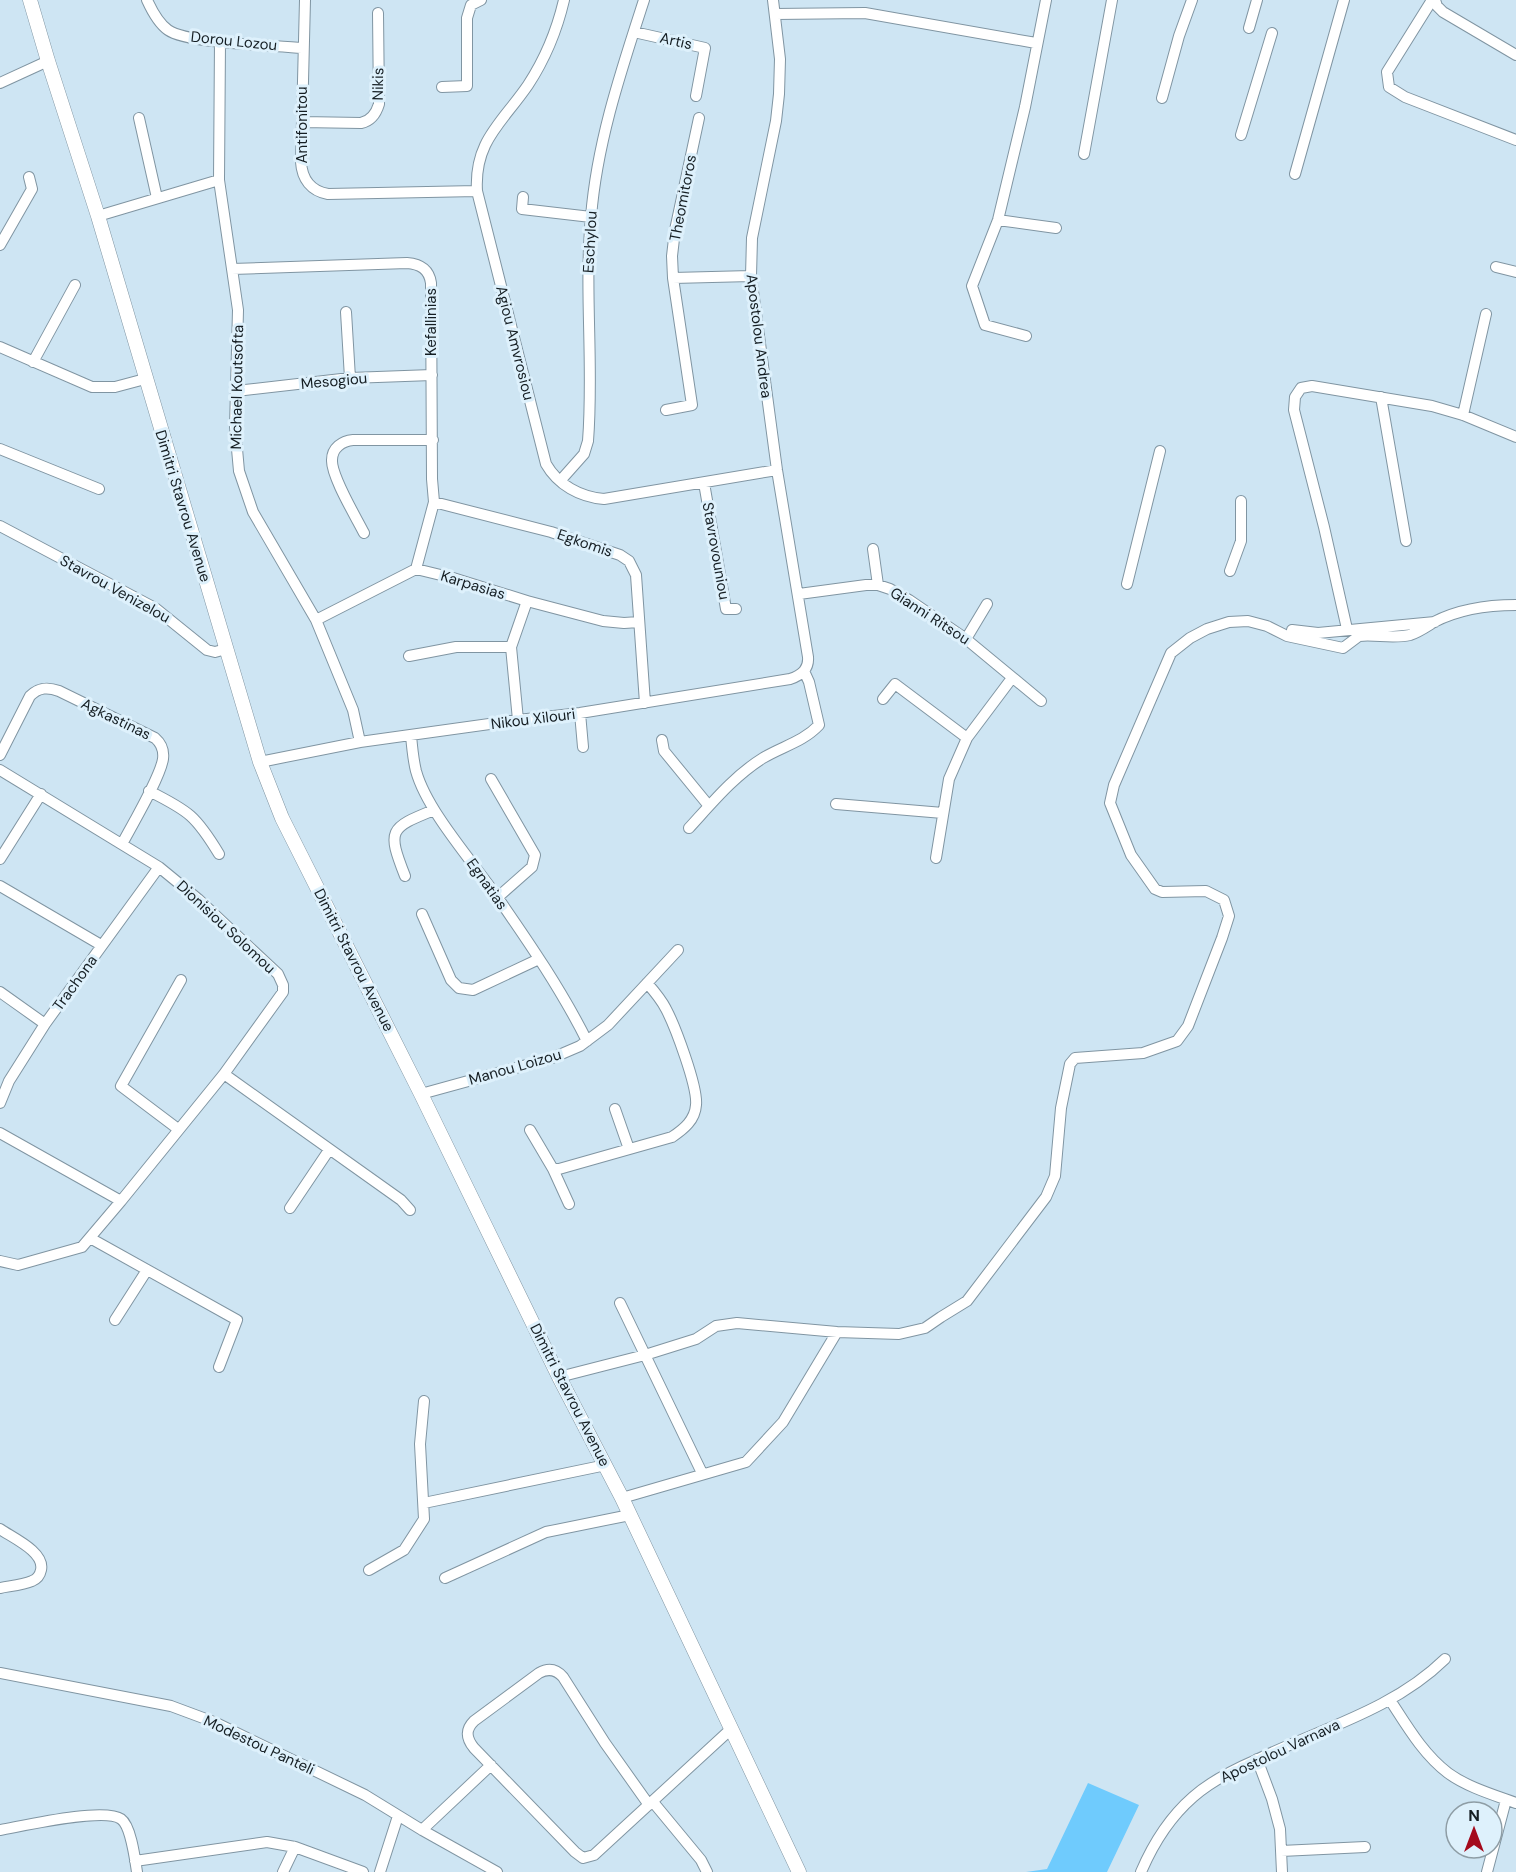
<svg xmlns="http://www.w3.org/2000/svg" width="1516" height="1872" font-family="'DM Sans',sans-serif">
<style>
.green{fill:#6fcbfd}
.lines{fill:none;stroke-linecap:round;stroke-linejoin:round}
.minor-casing{stroke:#8095a2;stroke-width:12}
.major-casing{stroke:#8095a2;stroke-width:15}
.minor{stroke:#fff;stroke-width:10}
.major{stroke:#fff;stroke-width:14}
.labels{text-anchor:middle;dominant-baseline:central;stroke-width:6;stroke-linejoin:round;paint-order:stroke}
.street-label{font-size:15px;fill:#151e23;stroke:#def1fc}
</style>
<rect width="100%" height="100%" fill="#cee5f3"/>
<path class="green" d="M1088,1783L1139,1805L1107,1872H1026L1047,1869Z"/>
<g class="lines">
<g class="minor-casing">
<path id="minor" d="M147,0C152,11 158,23 168,30C188,44 274,45 302,48
M305,0L301,162C302,179 311,191 328,194L477,191
M564,0C557,30 545,59 528,85C502,123 474,141 477,191L546,464C558,485 580,497 604,499L777,470
M1432,0L1387,72L1389,87L1405,97L1516,140
M1435,0L1437,6L1443,12L1516,55
M775,14L865,13L1036,43
M1249,28L1257,0
M634,32L705,48L696,96
M220,41L219,180L238,310L235,427L239,471L253,512L316,620L353,710L360,742
M0,83L48,61
M442,87L467,86V18L471,5L481,0
M1162,98L1179,36L1192,0
M139,118L157,198
M302,122L361,123C371,121 376,114 379,104L378,13
M1241,135L1272,33
M1084,154L1112,0
M1295,174L1344,0
M523,197L522,209L591,217
M98,216L219,180
M998,220L1056,228
M0,245L32,189L29,177
M1496,267L1516,272
M232,269L407,263C420,264 429,269 431,283L432,479L434,502L416,569
M673,278L751,276
M346,312L350,378
M1026,336L985,325L972,286L998,220L1025,107L1046,0
M0,347L92,387H115L145,379
M33,362L75,285
M236,391L350,378L432,375
M1381,397L1406,541
M666,410L692,405L673,278L672,256L675,230L699,118
M1463,415L1486,314
M0,449L99,489
M560,481L584,454L588,441C594,366 584,291 591,217C597,142 621,71 644,0
M704,483L726,609H736
M434,502L551,532L620,555L629,561L636,575L645,703
M0,526L155,608L207,650L215,652L226,649
M364,533C356,517 331,476 332,460C332,448 342,441 353,440H433
M873,549L878,585
M1230,571L1241,541V501
M1127,584L1160,451
M799,594L866,585H878L890,589L909,600L966,639L1041,701
M316,620L416,569L453,578L527,601L603,621L624,623L639,622
M1347,629L1324,527L1294,410L1295,397L1301,388L1312,386L1432,406L1463,415L1516,437
M1292,630L1318,633L1435,622
M966,639L987,604
M409,656L456,647H511
M883,699L895,684L967,738
M580,713L583,747
M518,720L511,647L527,601
M411,735C412,747 413,759 416,771C427,811 473,862 498,898C530,944 562,991 587,1041
M662,740L664,751L709,806
M0,755L30,696C39,687 48,687 59,691L155,738C162,744 164,751 163,759C160,778 132,825 122,844
M260,762L360,742L518,720L580,713L790,679C802,675 809,669 808,657L777,470L751,276L752,238L776,121L779,94L780,59L773,0
M0,770L159,867L198,899L278,974L283,985V992L224,1074L401,1200L410,1210
M491,779L535,855L532,867L498,897
M149,791C189,811 196,816 219,854
M836,804L943,813
M689,828C712,803 734,776 763,758C783,746 803,742 819,725L809,682L804,671
M936,858L949,779L967,738L1012,678
M0,859L41,794
M405,876C387,830 389,828 434,810
M0,886L101,945
M422,914L451,980L459,988L473,990L539,959
M0,992L45,1024
M421,1094L552,1058L580,1046L608,1025L678,950
M0,1103L9,1081L45,1024L159,867
M615,1109L629,1149
M178,1129L121,1086L181,980
M530,1130L553,1169L569,1204
M0,1133L121,1201L224,1074
M553,1169H559L672,1137C684,1129 695,1120 696,1105C698,1087 675,1026 666,1009C661,999 654,991 647,983
M290,1208L329,1150
M90,1238L237,1320L219,1367
M0,1261L18,1265L82,1247L121,1201
M620,1303L702,1473
M115,1320L147,1270
M559,1377L645,1355L696,1339L716,1326L737,1323L837,1332L899,1334L925,1328L941,1317L967,1301L1046,1197L1055,1176L1061,1108L1070,1064L1075,1058L1143,1053L1177,1041L1188,1026L1222,938L1229,916L1224,900L1206,891L1162,892L1155,889L1131,855L1110,803L1114,785L1171,653L1190,638L1207,629L1229,622L1248,621L1267,626L1287,636L1343,648L1359,636C1375,634 1392,639 1410,635C1419,632 1426,627 1434,622C1459,609 1489,605 1516,605
M622,1498L746,1462L783,1422L837,1332
M424,1503L606,1465
M0,1529C13,1538 45,1552 41,1570C40,1575 37,1579 32,1581C23,1585 10,1586 0,1588
M369,1570L404,1550L424,1519L420,1444L424,1401
M445,1578L546,1532L630,1515
M0,1673L171,1706L214,1722L365,1795L422,1830L497,1872
M1390,1700C1407,1726 1423,1754 1448,1773C1467,1787 1494,1795 1516,1803
M1257,1759L1272,1799L1280,1829L1282,1872
M653,1802L701,1860L707,1872
M649,1805L605,1743L563,1677C556,1669 548,1668 539,1673L474,1721C465,1730 466,1738 474,1748L575,1852L583,1858L594,1855L731,1729
M0,1830C23,1826 104,1807 121,1819C131,1826 135,1859 137,1872
M422,1830L491,1765
M1281,1851L1365,1847
M135,1861L267,1842L295,1847
M283,1872L295,1847L363,1872
M380,1872L398,1816
M1141,1872C1153,1844 1170,1817 1193,1797C1211,1781 1233,1770 1256,1760C1320,1729 1393,1710 1445,1659
M1487,1872L1506,1800"/>
</g>
<g class="major-casing">
<path id="major" d="M30,0L48,61L98,216L260,762L282,818L421,1094L559,1377L622,1498L799,1872"/>
</g>
<use href="#minor" class="minor"/>
<use href="#major" class="major"/>
</g>
<g class="labels">
<g class="street-label">
<text transform="translate(234 41) rotate(6)">Dorou Lozou</text>
<text transform="translate(676 41) rotate(13)">Artis</text>
<text transform="translate(378 84) rotate(-89)">Nikis</text>
<text transform="translate(302 125) rotate(-90)">Antifonitou</text>
<text transform="translate(683 198) rotate(-79)">Theomitoros</text>
<text transform="translate(590 242) rotate(-87)">Eschylou</text>
<text transform="translate(431 322) rotate(-90)">Kefallinias</text>
<text transform="translate(759 336) rotate(83)">Apostolou Andrea</text>
<text transform="translate(515 343) rotate(76)">Agiou Amvrosiou</text>
<text transform="translate(334 381) rotate(-5)">Mesogiou</text>
<text transform="translate(237 387) rotate(-89)">Michael Koutsofta</text>
<text transform="translate(183 506) rotate(73)">Dimitri Stavrou Avenue</text>
<text transform="translate(585 543) rotate(19)">Egkomis</text>
<text transform="translate(716 551) rotate(80)">Stavrovouniou</text>
<text transform="translate(473 585) rotate(17)">Karpasias</text>
<text transform="translate(115 589) rotate(29)">Stavrou Venizelou</text>
<text transform="translate(930 616) rotate(33)">Gianni Ritsou</text>
<text transform="translate(116 719) rotate(26)">Agkastinas</text>
<text transform="translate(533 719) rotate(-7)">Nikou Xilouri</text>
<text transform="translate(487 884) rotate(55)">Egnatias</text>
<text transform="translate(226 927) rotate(43)">Dionisiou Solomou</text>
<text transform="translate(354 960) rotate(63)">Dimitri Stavrou Avenue</text>
<text transform="translate(75 983) rotate(-54)">Trachona</text>
<text transform="translate(515 1067) rotate(-16)">Manou Loizou</text>
<text transform="translate(570 1395) rotate(63)">Dimitri Stavrou Avenue</text>
<text transform="translate(259 1745) rotate(25)">Modestou Panteli</text>
<text transform="translate(1280 1751) rotate(-25)">Apostolou Varnava</text>
</g>
</g>
<g transform="translate(1474 1830)"><circle r="28" fill="#def1fc" stroke="#8e9da5" stroke-width="1.5"/>
<path d="M0-4.5L10 22L0 15L-10 22Z" fill="#a40a1c"/>
<text y="-9" font-size="16" font-weight="bold" text-anchor="middle" fill="#151e23">N</text>
</g>
</svg>
